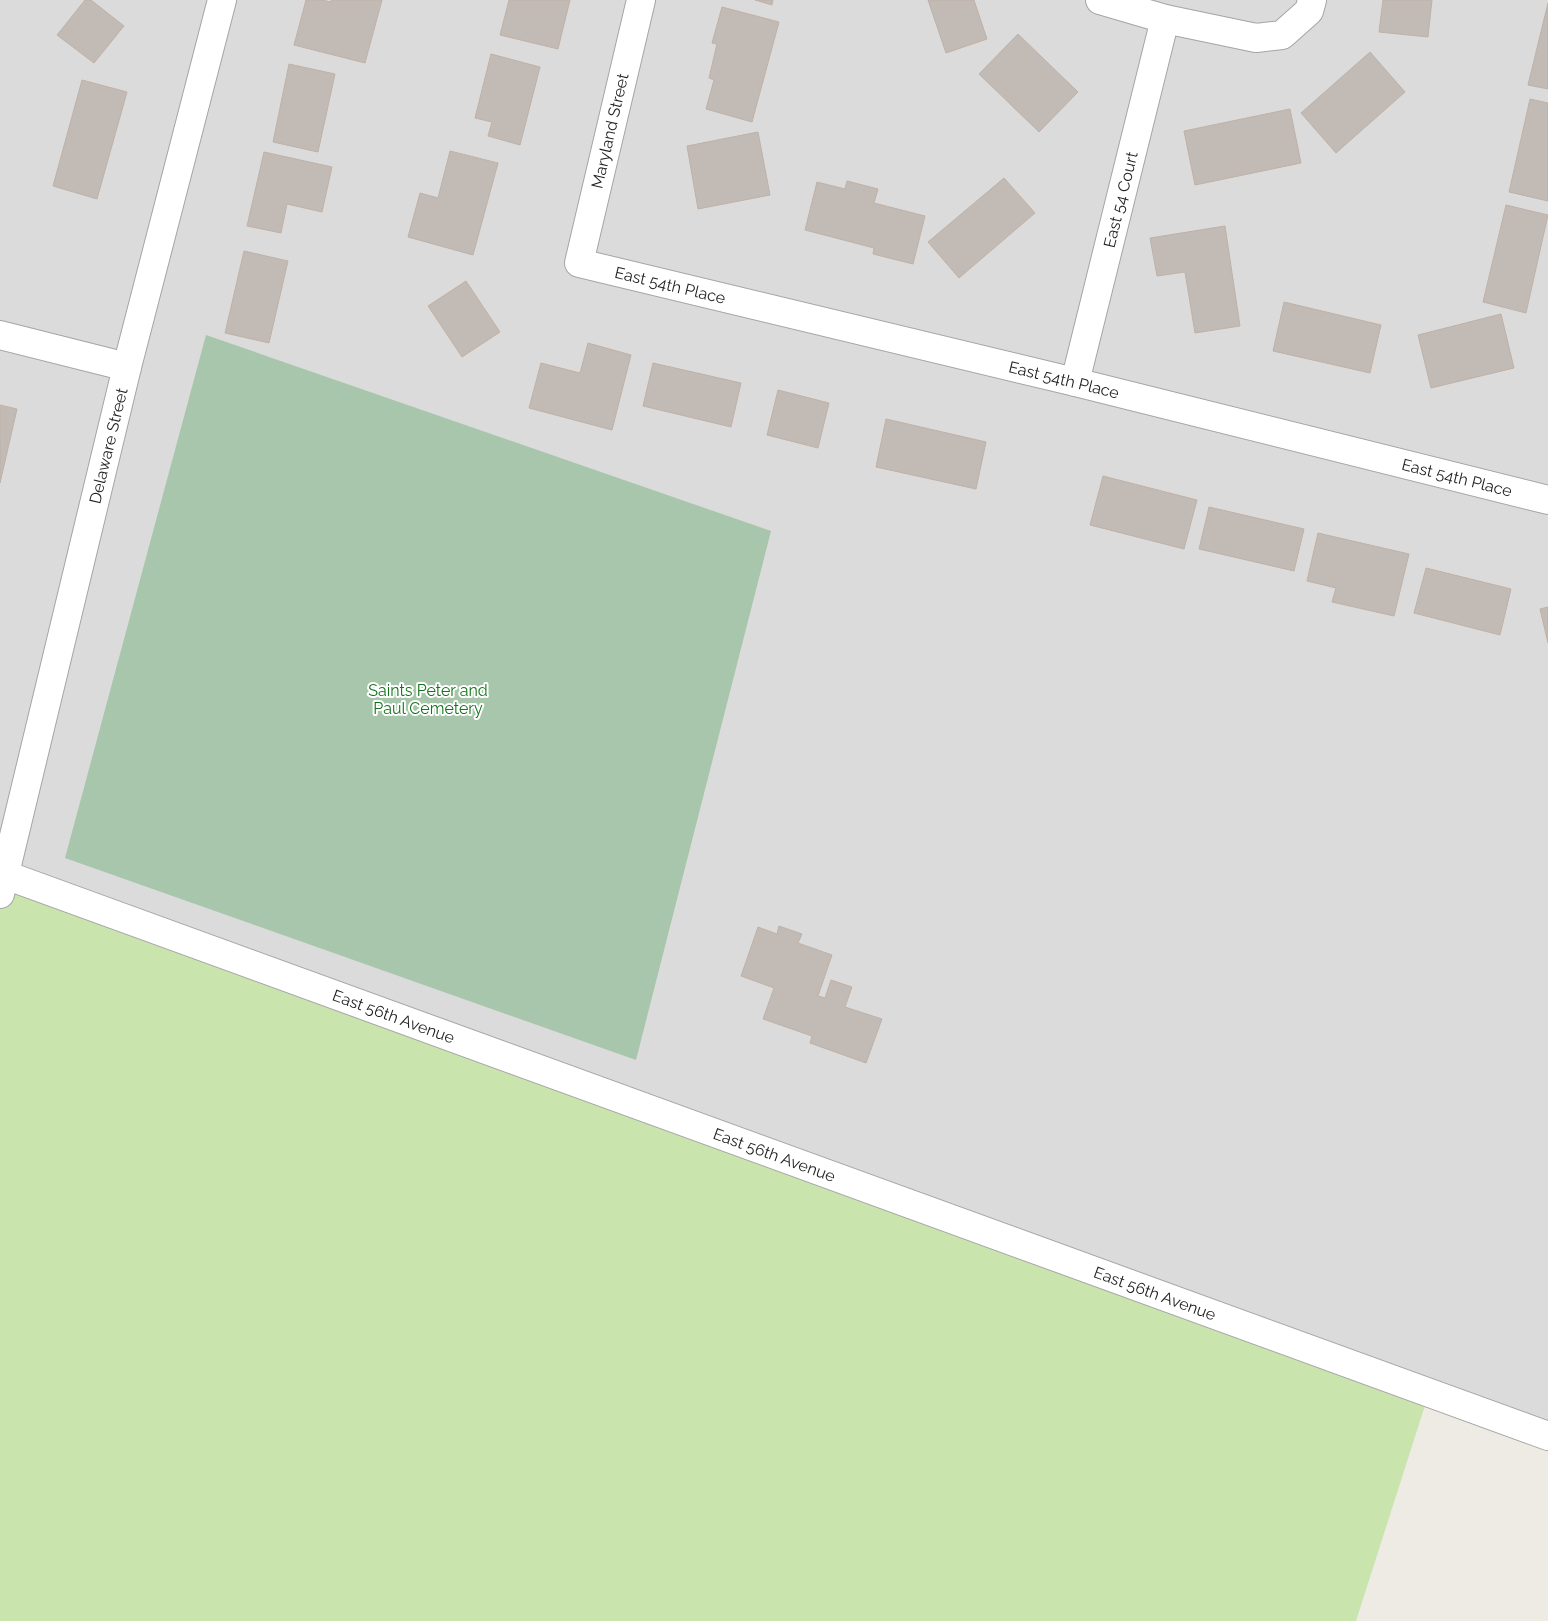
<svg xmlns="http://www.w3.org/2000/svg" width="1548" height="1621" font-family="Raleway,sans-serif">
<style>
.residential{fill:#dcdbdb}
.grass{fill:#c9e5ad}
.cemetery{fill:#a7c6ab}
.building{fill:#c2bab4;stroke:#bfb1a7}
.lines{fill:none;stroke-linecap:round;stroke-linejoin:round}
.minor-casing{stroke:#a5a5a5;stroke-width:30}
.minor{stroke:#fff;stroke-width:28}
.labels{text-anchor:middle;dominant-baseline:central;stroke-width:4;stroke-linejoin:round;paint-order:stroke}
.street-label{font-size:16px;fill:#1e1e1e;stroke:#fff}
.park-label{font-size:16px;fill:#127519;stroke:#fff}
</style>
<rect width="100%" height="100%" fill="#eeebe4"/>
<path class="residential" d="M0,0H1548V1436L0,894Z"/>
<path class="grass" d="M5,875L1429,1393L1356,1621H0V894Z"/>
<path class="cemetery" d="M206,335L771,531L636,1060L65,858Z"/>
<path class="building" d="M85,0H91L124,26L94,63L57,35Z
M306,0H322L331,2V0H382L365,63L294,45Z
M509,0H570L558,49L500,35Z
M755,0H773L772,5Z
M928,0H974L987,39L946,53Z
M1383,0H1432L1428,37L1379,32Z
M1548,3V89L1528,85Z
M722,7L779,22L752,122L706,109L714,80L709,78L717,44L712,43Z
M1018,34L1078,92L1039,132L979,74Z
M1370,52L1405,92L1336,153L1301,113Z
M491,54L540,67L520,145L488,136L492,122L475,118Z
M289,64L335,74L318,152L273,142Z
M82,80L127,92L97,199L53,186Z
M1530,99L1548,103V201L1509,192Z
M1290,109L1301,163L1195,185L1184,131Z
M758,132L770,195L698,209L687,146Z
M450,151L498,163L473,255L408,237L420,193L438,198Z
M264,152L332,167L322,212L287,204L281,233L247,226Z
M1004,178L1035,213L959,278L928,242Z
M847,181L878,189L874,203L925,216L913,264L873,254L874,248L805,230L817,182L845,189Z
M1506,205L1548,215L1526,313L1483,302Z
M1225,226L1240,326L1195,333L1185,272L1157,276L1150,238Z
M244,251L288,261L269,343L225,333Z
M466,281L500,332L462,357L428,306Z
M1284,302L1381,325L1370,373L1273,351Z
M1501,314L1514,368L1431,388L1418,335Z
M588,343L631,355L612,430L529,408L541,363L580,373Z
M653,363L741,383L731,427L643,406Z
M778,390L829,403L818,448L767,435Z
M0,405L17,409L0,483Z
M886,419L986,442L976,489L876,467Z
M1103,476L1197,500L1184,549L1090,525Z
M1209,507L1304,529L1294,571L1199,549Z
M1318,533L1409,554L1394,616L1332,602L1336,588L1307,581Z
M1426,568L1511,589L1500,635L1414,613Z
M1548,607V643L1540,609Z
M779,926L802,934L798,943L832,955L818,996L825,998L831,980L852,987L845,1007L882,1019L866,1063L810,1043L812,1036L763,1019L774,988L741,976L758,927L777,934Z"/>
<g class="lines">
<g class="minor-casing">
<g id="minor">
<path id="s1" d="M641,0L579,263L1075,382L1548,500"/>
<path d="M1100,0L1165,19L1256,38L1282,35L1309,11L1312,0"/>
<path d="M0,335L127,367"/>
<path id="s2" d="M1075,382L1165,19"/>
<path id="s3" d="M0,873L1548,1436"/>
<path id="s4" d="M0,894L127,367L222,0"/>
</g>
</g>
<use href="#minor" class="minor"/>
</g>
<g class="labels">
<g class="street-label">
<text transform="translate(610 131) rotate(-77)">Maryland Street</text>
<text stroke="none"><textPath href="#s2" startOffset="188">East 54 Court</textPath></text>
<text stroke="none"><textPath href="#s1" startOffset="364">East 54th Place</textPath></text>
<text stroke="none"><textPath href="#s1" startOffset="769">East 54th Place</textPath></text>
<text stroke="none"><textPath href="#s4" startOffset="461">Delaware Street</textPath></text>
<text stroke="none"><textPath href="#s1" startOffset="1174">East 54th Place</textPath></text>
<text stroke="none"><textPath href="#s3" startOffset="419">East 56th Avenue</textPath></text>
<text stroke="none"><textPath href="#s3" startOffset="824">East 56th Avenue</textPath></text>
<text stroke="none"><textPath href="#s3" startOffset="1229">East 56th Avenue</textPath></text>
</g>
<g class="park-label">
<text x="428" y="690">Saints Peter and<tspan x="428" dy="18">Paul Cemetery</tspan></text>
</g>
</g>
</svg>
